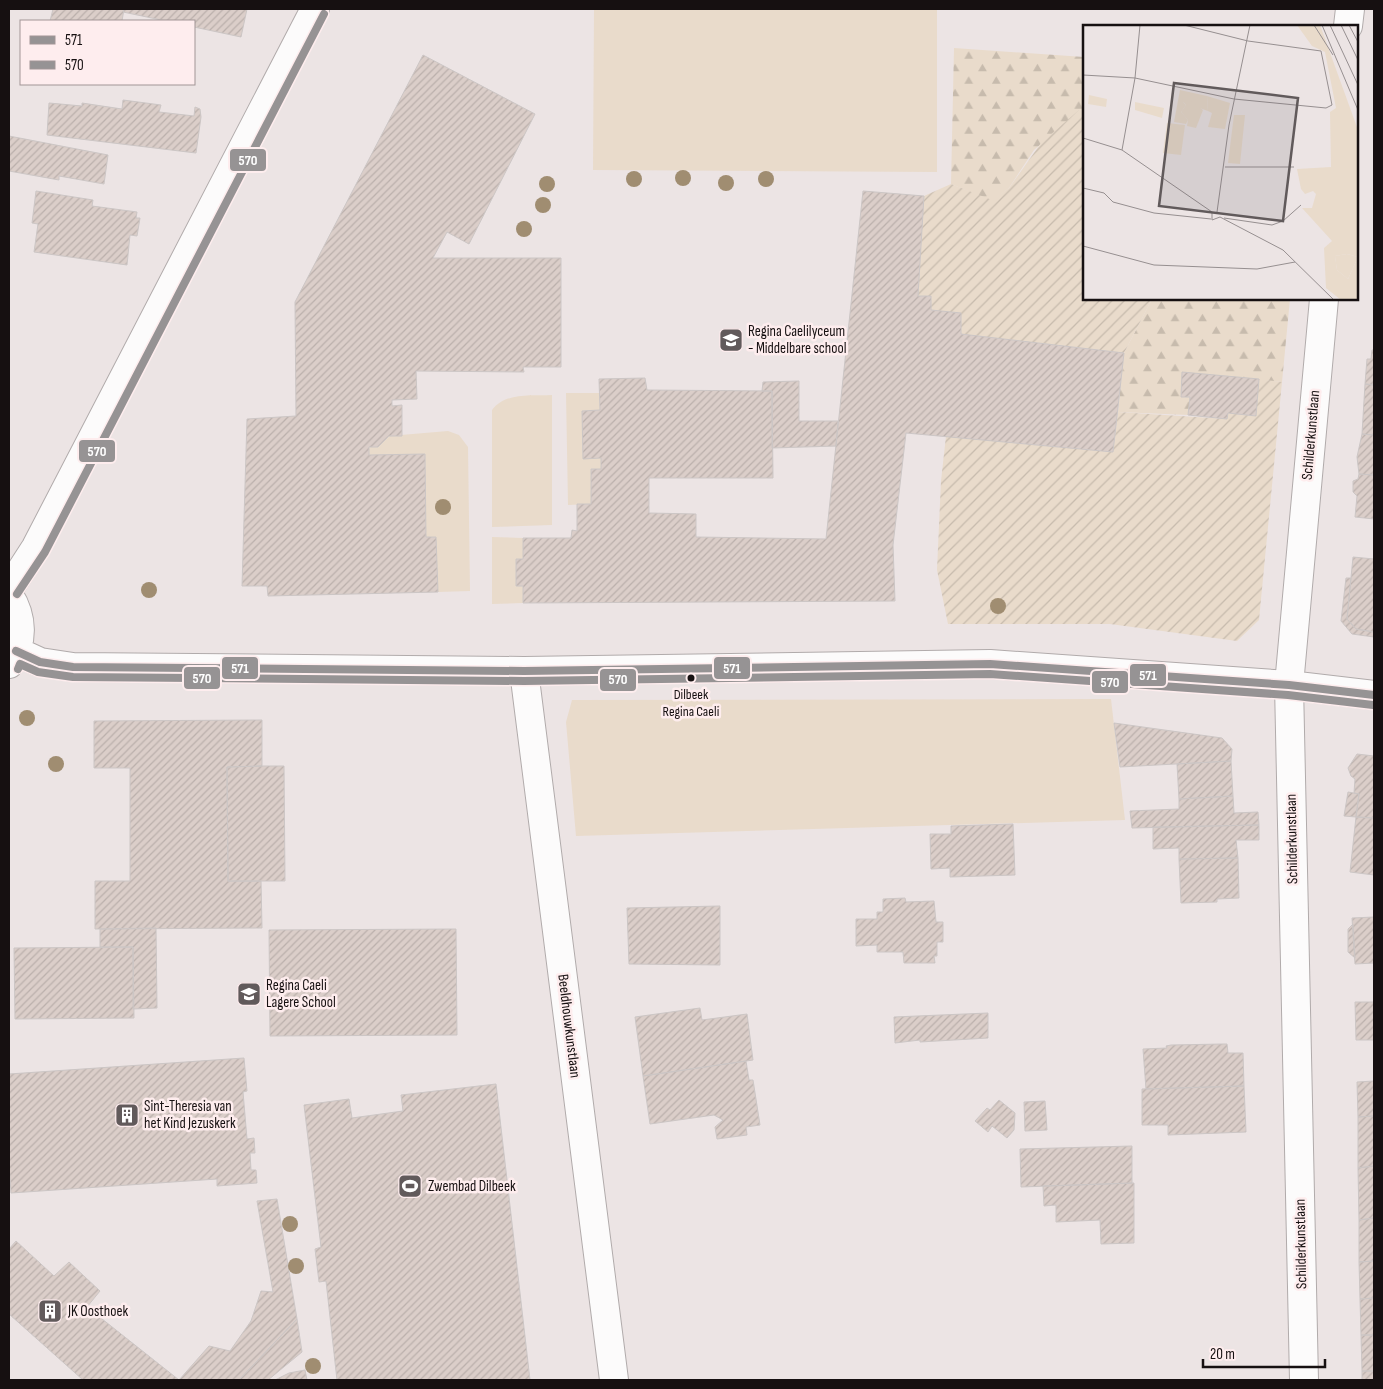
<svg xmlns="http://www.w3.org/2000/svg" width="1383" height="1389" font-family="'Sofia Sans Condensed',sans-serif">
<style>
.grass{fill:#e9dbcb}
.forest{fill:url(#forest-firs)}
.garden{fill:url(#garden-furrows)}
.building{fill:url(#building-hatch);stroke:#ccc6c5}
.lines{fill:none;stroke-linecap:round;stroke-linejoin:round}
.street-casing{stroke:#b1abab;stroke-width:30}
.street{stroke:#fcfbfb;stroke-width:28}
.bus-1-casing{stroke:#feedee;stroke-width:11}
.bus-2-casing{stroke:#feedee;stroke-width:11}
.bus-1{stroke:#969394;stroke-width:8}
.bus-2{stroke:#969394;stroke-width:8}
.tree{fill:#a08d71}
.bus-dot{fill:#161011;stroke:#feedee;stroke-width:2}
.labels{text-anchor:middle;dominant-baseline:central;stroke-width:5;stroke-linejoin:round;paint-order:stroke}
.bus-label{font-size:14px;fill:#161011;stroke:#feedee}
.poi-label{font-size:15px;fill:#161011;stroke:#feedee;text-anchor:start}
.street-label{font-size:15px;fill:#161011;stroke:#feedee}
.inset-road{fill:none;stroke:#968f90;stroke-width:1}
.view{fill:#615a5b;fill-opacity:0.15;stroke:#615a5b;stroke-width:2.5}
.inset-edge{fill:none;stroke:#161011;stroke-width:2.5}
.line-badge{stroke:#feedee;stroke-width:2}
.badge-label{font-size:14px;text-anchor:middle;font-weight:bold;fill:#fff}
</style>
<defs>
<pattern id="forest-firs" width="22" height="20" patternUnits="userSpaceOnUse" patternTransform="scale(1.25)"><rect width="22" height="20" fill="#e9dbcb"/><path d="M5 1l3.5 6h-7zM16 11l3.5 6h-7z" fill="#c7bbad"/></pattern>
<pattern id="garden-furrows" width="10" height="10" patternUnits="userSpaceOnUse" patternTransform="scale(1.25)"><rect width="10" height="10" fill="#e9dbcb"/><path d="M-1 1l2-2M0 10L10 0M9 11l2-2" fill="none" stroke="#c7bbad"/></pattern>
<pattern id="building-hatch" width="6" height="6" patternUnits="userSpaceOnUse" patternTransform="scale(1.25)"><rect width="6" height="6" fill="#dbcec9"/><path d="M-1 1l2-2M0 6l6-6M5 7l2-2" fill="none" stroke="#bbb0ac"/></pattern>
</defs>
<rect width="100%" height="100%" fill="#ece4e4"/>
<path class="grass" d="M594,9H937V172L593,170Z
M566,393H599L600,410L582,411L583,458H601V469L591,470V504L568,505Z
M552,395V525L492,527V410C505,392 532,396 552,395Z
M448,431L459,435L468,447L470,591L438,592L436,538L426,537L425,454L369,455V447H378L389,436Z
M492,537L523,538V559L516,560V585L523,586V603L492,604Z
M1111,699L1125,820L576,836L566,722L572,700Z"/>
<path class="forest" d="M954,48L1084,57V113L1079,111L1034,150L1009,188L992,201L951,184Z
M1152,299H1290L1282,382L1183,373L1181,397H1190L1188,415L1118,412L1124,353Z"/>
<path class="garden" d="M1079,110L1084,113V299H1152L1124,353L961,334V313L931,310V296H918L924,196L951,184L992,200L1009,188L1041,143Z
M1259,379L1282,382L1259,620L1237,641L1110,624H948L937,570L941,481L946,436L1113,452L1118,412L1227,419L1228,413L1255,416Z"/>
<path class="building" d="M53,9H124L122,21H50Z
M124,9H247L241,37L194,27V21H166L123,12Z
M423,55L535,114L469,244L447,232L433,258H561V367H523L524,372L416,371L417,399L392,400V406L402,405V436H389L378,447H369V455L425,454L426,537H436L438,592L268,596L267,586H242L247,419L296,416L295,302Z
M123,100L161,105L159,112L194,116L195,107L200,109L201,117L196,153L47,135L49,103L82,106V103L122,109Z
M9,136L108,155L104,184L59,176V180L9,171Z
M36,191L93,200L92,206L137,212L136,218H140L137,236L130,235L127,265L34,252L38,224L32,223Z
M863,191L924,196L918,296H931V310L961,313V334L1124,353L1113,452L906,433L893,545L895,601L523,603V586H516V559H523V538H571L572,530L577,531V504H591V469H601V458L583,459L582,411L600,410L599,379L645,378L647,390L772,391L773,478H649V513L696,514V537L826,539Z
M1372,350H1374V385L1365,384L1367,359H1371Z
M1182,372L1259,379L1256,416L1228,413L1227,419L1188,415L1190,397H1181Z
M799,381V421H838L836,446L772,448V391H762L763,382Z
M1365,384L1374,385V435L1362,434Z
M1362,434L1374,435V475L1359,474L1357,457Z
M1359,474L1374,475V519L1355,517L1357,496L1353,492V481L1358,479Z
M1353,557L1374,559V632L1356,629L1347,619Z
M1346,578H1351L1347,619L1356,629L1374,632V637L1352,634L1341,621Z
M262,720V766L227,767L228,881H261L262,928L95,929V881H130V768H94V721Z
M1114,723L1222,738L1232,749L1231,761L1120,767Z
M1357,754L1374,756V818L1356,817L1359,794L1354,793L1355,779L1351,776L1348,768Z
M1231,761L1233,796L1179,799L1177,764Z
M262,766H284L285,881H228L227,767Z
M1348,792L1359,794L1356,817L1344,816Z
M1233,796L1234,813L1258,812L1259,825L1132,828L1130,811L1179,809V799Z
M1356,817L1374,818V875L1350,872Z
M1013,824L1015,875L950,877V868L931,869L930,834H951V826Z
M1259,825V840H1236L1238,858L1179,859V848L1153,849V827Z
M1238,858L1239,898L1217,899V902L1181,903L1179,859Z
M905,898L906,902L934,901L936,922H943V942H937V956H934L935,963H904L903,952H877V945L856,946V919H877V912H883V899Z
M720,906V965L629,964L627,908Z
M1374,917V963L1355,964L1352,918Z
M1353,924L1355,958L1348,952V929Z
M156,928L157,1008L133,1009V947H100V929Z
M456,929L457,1035L270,1036L269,930Z
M133,947L134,1018L15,1019L14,948Z
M1355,1002H1374V1040H1356Z
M700,1008L702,1020L747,1014L753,1060L643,1076L635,1017Z
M988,1013V1038L920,1042V1040L895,1043L894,1017Z
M1223,1044H1227L1228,1053H1243L1244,1086L1146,1089L1143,1049L1167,1048L1166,1046L1171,1045Z
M244,1058L247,1091L243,1092L247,1139L254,1138L255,1153H250L251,1170H256L257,1183L217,1186V1179L11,1193L9,1165V1074Z
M746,1061L749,1080H753L760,1125L746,1127L747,1135L717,1139L715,1127L723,1120L714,1115L650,1124L643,1076Z
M1374,1081V1116L1358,1117L1357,1082Z
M496,1084L530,1380H337L326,1281L319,1282L315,1249L321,1247L304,1105L349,1099L352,1118L403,1111L401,1095Z
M1244,1086L1246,1132L1168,1135V1125H1142V1089Z
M999,1100L1015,1113L1014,1130L1007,1138L992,1126L988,1132L975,1121L987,1108L990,1110Z
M1045,1101L1047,1130L1025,1131L1024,1102Z
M1374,1116V1166L1358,1168V1117Z
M1132,1146V1183L1021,1187L1020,1149Z
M1374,1166V1218L1359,1220L1358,1168Z
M1134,1183V1243L1101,1244L1100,1220L1056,1222V1205L1044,1206L1043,1186Z
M277,1199L297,1319L239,1380H179L209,1346L230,1351L251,1321L261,1291L273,1292L257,1201Z
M1374,1218V1261L1359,1262V1220Z
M16,1241L54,1276L69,1262L100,1291L87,1307L179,1380H83L9,1314V1249Z
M1374,1261V1298L1360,1299L1359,1262Z
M1374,1298V1335H1361L1360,1299Z
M297,1319L302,1352L268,1380H239Z
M1361,1335H1374V1371H1362Z
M305,1370L307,1380H275L289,1373Z
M1362,1371H1374V1380H1362Z"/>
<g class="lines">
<g class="street-casing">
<path id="street" d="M1348,26L1350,9
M9,589L36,547L315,9
M9,595C23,617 24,642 9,664
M16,651L40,662L73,667L524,671L990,664L1289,685L1374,695
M524,671L614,1380
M1304,1380L1289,685L1324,299"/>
</g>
<use href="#street" class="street"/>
<g class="bus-1-casing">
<path id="bus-1" d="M16,651L40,662L73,667L524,671L990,664L1289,685L1374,695"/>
</g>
<g class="bus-2-casing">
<path id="bus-2" d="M17,594L45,552L324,14
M18,669L20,664L38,672L73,677L524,681L990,674L1288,695L1373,705"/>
</g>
<use href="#bus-1" class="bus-1"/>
<use href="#bus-2" class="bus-2"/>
</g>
<g class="tree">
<circle cx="683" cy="178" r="8"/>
<circle cx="634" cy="179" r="8"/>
<circle cx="766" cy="179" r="8"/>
<circle cx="726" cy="183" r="8"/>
<circle cx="547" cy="184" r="8"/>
<circle cx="543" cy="205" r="8"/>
<circle cx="524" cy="229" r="8"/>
<circle cx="443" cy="507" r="8"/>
<circle cx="149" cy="590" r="8"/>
<circle cx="998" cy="606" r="8"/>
<circle cx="27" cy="718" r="8"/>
<circle cx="56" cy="764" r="8"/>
<circle cx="290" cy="1224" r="8"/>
<circle cx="296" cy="1266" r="8"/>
<circle cx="313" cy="1366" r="8"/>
</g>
<defs>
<g id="school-square" transform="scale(1.25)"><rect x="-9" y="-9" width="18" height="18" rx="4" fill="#615a5b" stroke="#feedee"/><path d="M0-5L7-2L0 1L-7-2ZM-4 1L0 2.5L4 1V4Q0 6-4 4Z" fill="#fff"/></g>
<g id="building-square" transform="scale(1.25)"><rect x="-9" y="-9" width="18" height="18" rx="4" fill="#615a5b" stroke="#feedee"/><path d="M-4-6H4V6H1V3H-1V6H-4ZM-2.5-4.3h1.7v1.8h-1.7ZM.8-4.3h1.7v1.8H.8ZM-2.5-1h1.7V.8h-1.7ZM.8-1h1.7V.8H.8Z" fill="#fff"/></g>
<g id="stadium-square" transform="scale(1.25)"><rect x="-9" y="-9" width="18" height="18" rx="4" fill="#615a5b" stroke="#feedee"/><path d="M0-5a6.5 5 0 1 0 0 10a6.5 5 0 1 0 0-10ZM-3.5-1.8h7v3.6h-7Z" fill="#fff"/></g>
</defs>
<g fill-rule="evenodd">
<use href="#school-square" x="731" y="340"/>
<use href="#school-square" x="249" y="994"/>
<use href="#building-square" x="127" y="1115"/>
<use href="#stadium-square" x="410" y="1186"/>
<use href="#building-square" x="50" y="1311"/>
</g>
<circle class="bus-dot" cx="691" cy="678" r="4.5"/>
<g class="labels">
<g class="bus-label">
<text x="691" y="694">Dilbeek<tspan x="691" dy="17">Regina Caeli</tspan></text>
</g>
<g class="poi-label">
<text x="748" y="331">Regina Caelilyceum<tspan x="748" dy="17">- Middelbare school</tspan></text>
<text x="266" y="985">Regina Caeli<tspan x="266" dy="17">Lagere School</tspan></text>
<text x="144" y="1106">Sint-Theresia van<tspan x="144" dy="17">het Kind Jezuskerk</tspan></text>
<text x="428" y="1186">Zwembad Dilbeek</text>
<text x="68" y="1311">JK Oosthoek</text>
</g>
<g class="street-label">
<text transform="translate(1311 435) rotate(-85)">Schilderkunstlaan</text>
<text transform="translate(1292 839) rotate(-91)">Schilderkunstlaan</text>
<text transform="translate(569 1026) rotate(83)">Beeldhouwkunstlaan</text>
<text transform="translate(1301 1244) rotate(-91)">Schilderkunstlaan</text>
</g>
</g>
<g transform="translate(1083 25)">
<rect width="275" height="275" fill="#ece4e4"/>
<path d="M6,70L24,74L23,82L5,79ZM52,77L81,83L79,93L52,85ZM151,90H162L157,139L145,138ZM84,98L102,100L98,130L80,128ZM264,229L275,232L265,254L254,245L252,231Z" fill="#e9dbcb"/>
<path d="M214,0H237L275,105V275H258L243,263L241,223L249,216L219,183H229L233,169L230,166L222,169L218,164L214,144L248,142L247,87L253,83L242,27L229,21ZM264,229L275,232L265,254L254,245L252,231ZM97,65L124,71L125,86L100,77L103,80L98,87L105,95L103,99L91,97Z" fill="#e9dbcb" fill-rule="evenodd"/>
<path d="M124,71L147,78L142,104L125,102L129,88L125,86ZM104,73L120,85L113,103L104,101L105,95L98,87L103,80L99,75Z" fill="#e9dbcb"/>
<path class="inset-road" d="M231,0L250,30M239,0L275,85M247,0L275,60M258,0L275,35M266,0L275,17M0,50L52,53L151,74L243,83L249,80L238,26L165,16L101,0M0,113L39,125L129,187M39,125L52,53L57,0M142,142H211M0,163L21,168L30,177L71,188L128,194M129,187V195L137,192M134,187L146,100L167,0M137,192L200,225L251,275M141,193L189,200L200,196L218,180M0,221L71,240L174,244L212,237"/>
<path class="view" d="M91,58L215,73L200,196L76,181Z"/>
<rect width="275" height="275" class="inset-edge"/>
</g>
<g class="line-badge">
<rect x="229" y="148" width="38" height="24" rx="5" fill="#969394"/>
<rect x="78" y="439" width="38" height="24" rx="5" fill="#969394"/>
<rect x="713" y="656" width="38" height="24" rx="5" fill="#969394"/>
<rect x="221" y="656" width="38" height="24" rx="5" fill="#969394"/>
<rect x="1129" y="663" width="38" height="24" rx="5" fill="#969394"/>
<rect x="183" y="666" width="38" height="24" rx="5" fill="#969394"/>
<rect x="599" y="668" width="38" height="24" rx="5" fill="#969394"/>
<rect x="1091" y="670" width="38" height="24" rx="5" fill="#969394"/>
</g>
<g class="badge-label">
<text x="248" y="165">570</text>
<text x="97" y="456">570</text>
<text x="732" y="673">571</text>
<text x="240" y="673">571</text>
<text x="1148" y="680">571</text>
<text x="202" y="683">570</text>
<text x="618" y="684">570</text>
<text x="1110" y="687">570</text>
</g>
<rect width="1383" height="1389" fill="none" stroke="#161011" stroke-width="20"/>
<rect x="20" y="20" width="175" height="65" fill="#feedee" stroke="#a19596"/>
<rect x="30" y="36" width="25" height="8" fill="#969394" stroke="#a19596"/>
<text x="65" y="45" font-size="15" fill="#161011">571</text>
<rect x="30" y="61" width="25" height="8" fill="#969394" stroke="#a19596"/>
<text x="65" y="70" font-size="15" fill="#161011">570</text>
<path d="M1203 1359v8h122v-8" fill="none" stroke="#161011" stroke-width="2.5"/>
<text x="1210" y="1359" font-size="15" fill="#161011" stroke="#feedee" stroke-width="4" paint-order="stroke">20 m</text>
</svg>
